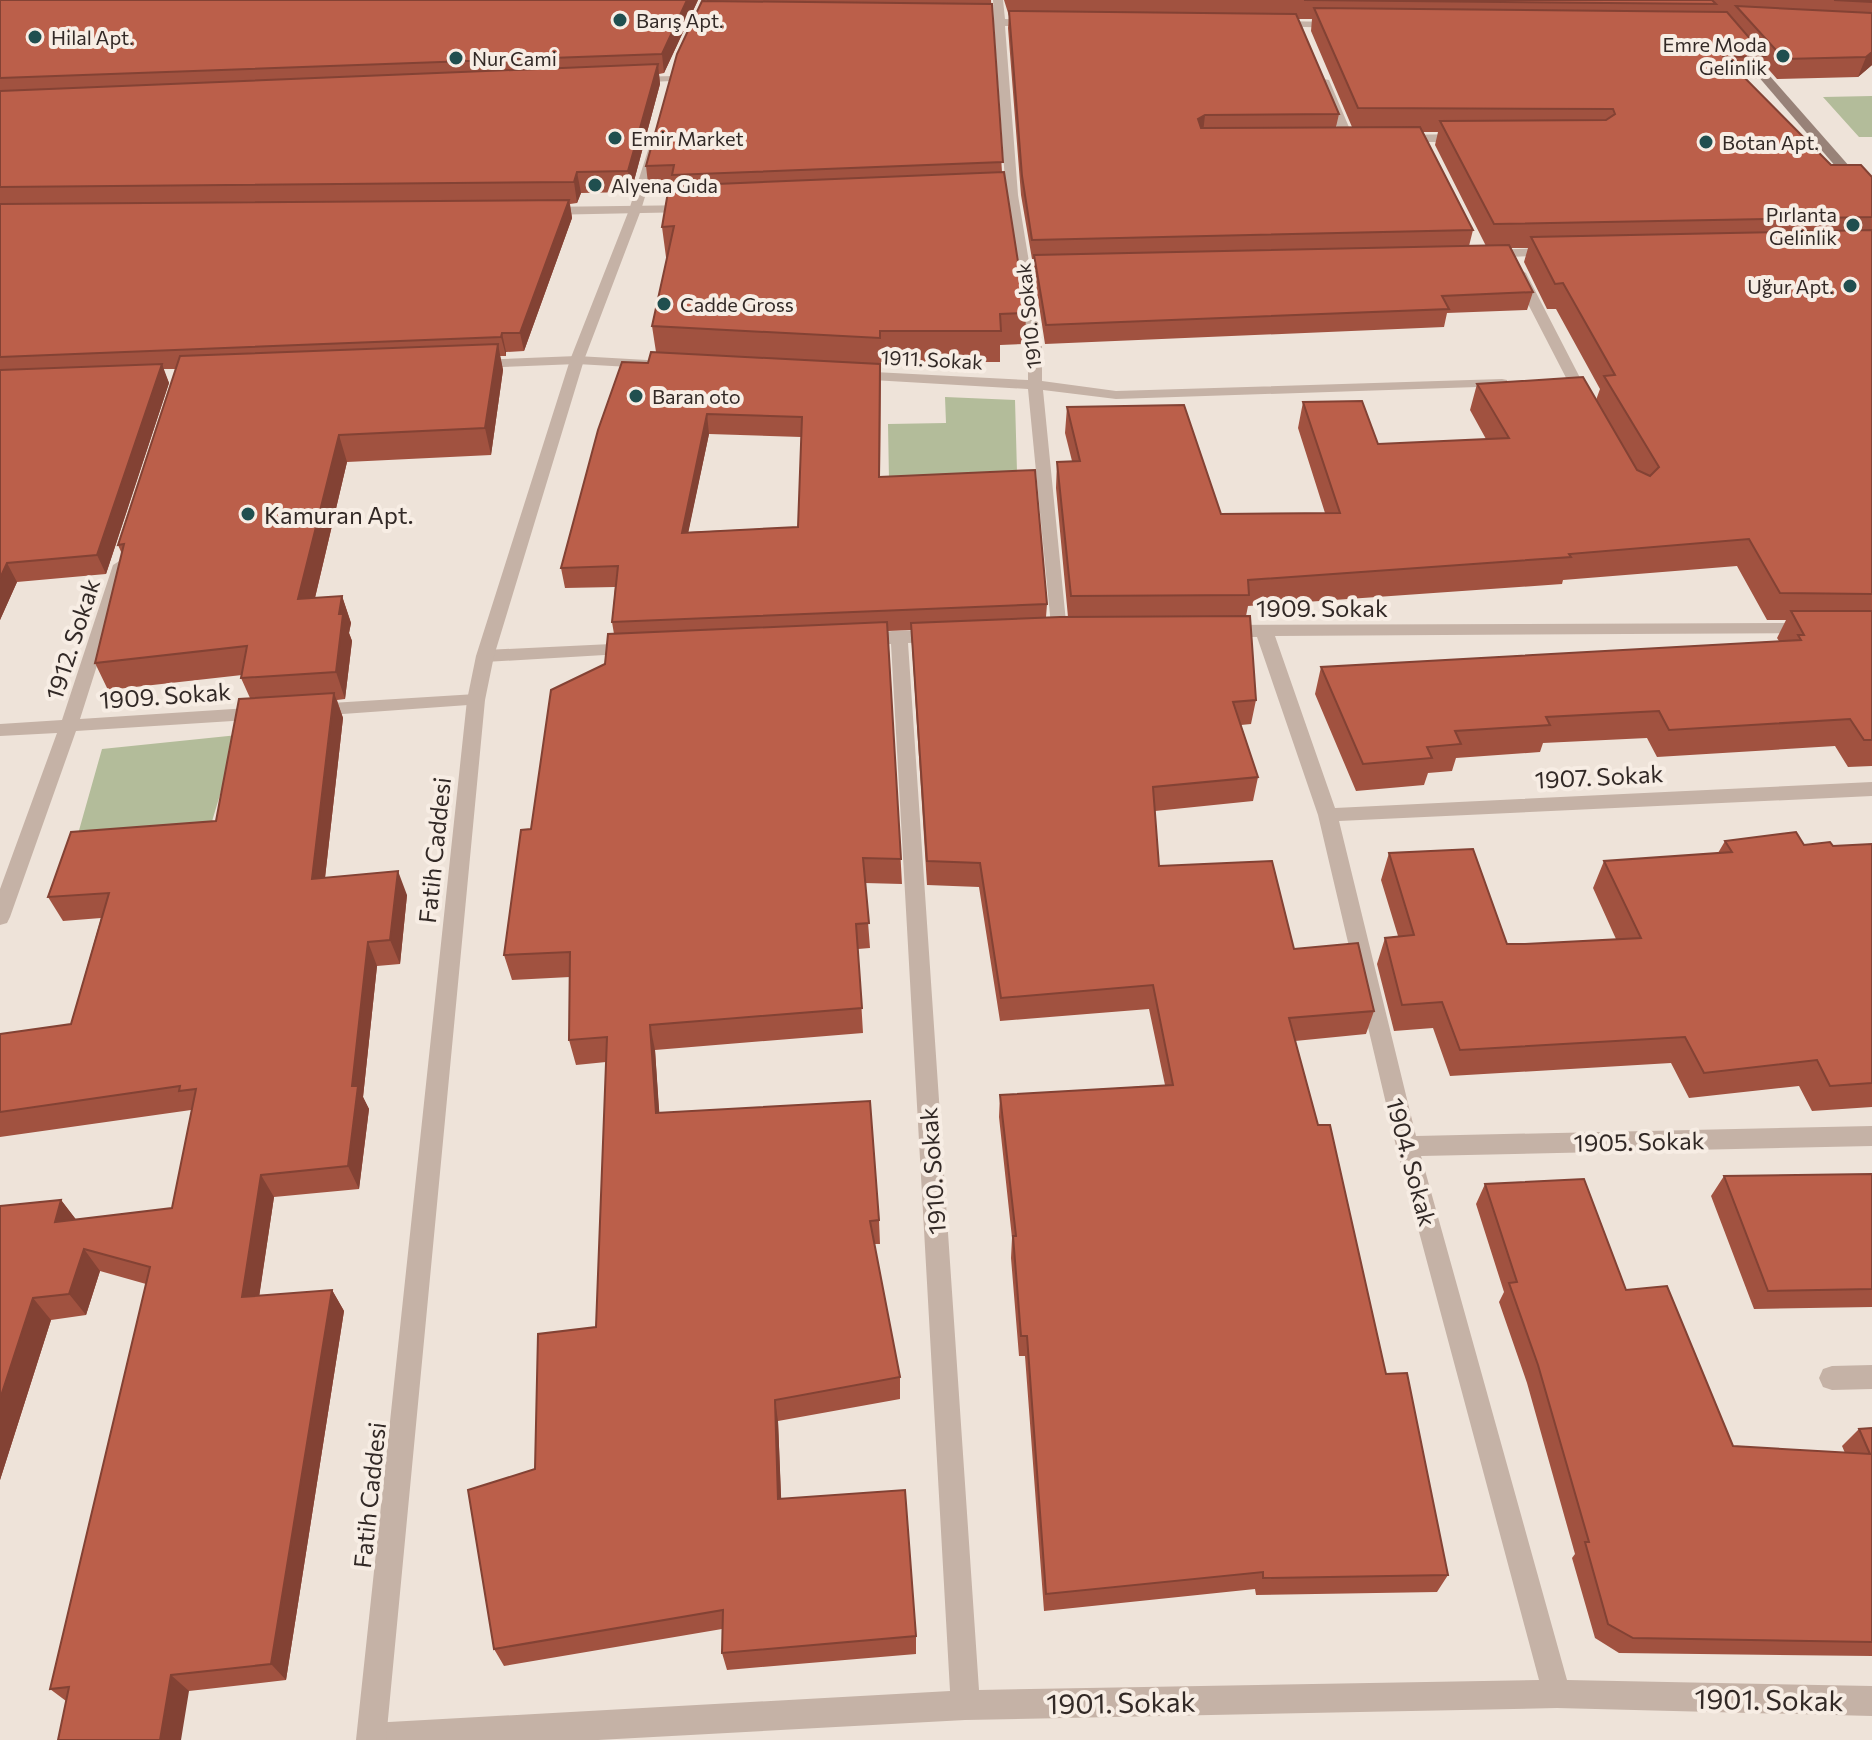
<svg xmlns="http://www.w3.org/2000/svg" width="1872" height="1740" font-family="Commissioner,sans-serif">
<style>
.green{fill:#b3bc9a}
.lines{fill:none;stroke-linecap:round;stroke-linejoin:round}
.minor{fill:#c5b2a6;fill-rule:evenodd}
.tertiary{fill:#c5b2a6;fill-rule:evenodd}
.secondary{fill:#988278;fill-rule:evenodd}
.wall{fill:#a15240;fill-rule:evenodd}
.shaded-wall{fill:#834234}
.building{fill:#bb5f4a;stroke:#834234;stroke-width:2;fill-rule:evenodd}
.poi-dot{fill:#204f4f;stroke:#f7ede4;stroke-width:3}
.labels{text-anchor:middle;dominant-baseline:central;stroke-width:8;stroke-linejoin:round;paint-order:stroke}
.far-poi-label{font-size:20px;fill:#322926;stroke:#f7ede4;text-anchor:start}
.far-street-label{font-size:20px;fill:#322926;stroke:#f7ede4}
.poi-label{font-size:24px;fill:#322926;stroke:#f7ede4;text-anchor:start}
.street-label{font-size:24px;fill:#322926;stroke:#f7ede4}
.near-street-label{font-size:28px;fill:#322926;stroke:#f7ede4}
</style>
<rect width="100%" height="100%" fill="#eee3d9"/>
<path class="green" d="M1872,96V137H1859L1823,97Z
M945,397L1015,400L1017,472L889,480L888,424L946,423Z
M238,735L210,828L76,841L102,749Z"/>
<g class="lines">
<path class="minor" d="M993,0H1003L1005,19L1035,20L1040,23L1035,26H1005L1018,195L1029,262L1058,261L1065,265L1058,269L1030,270L1042,346V381L1116,391L1502,379L1507,380V386L1116,399L1043,390L1067,632L1064,636H1052L1028,389L855,379L848,375L855,371L1028,380V346L1006,195L994,26L967,25L962,22L967,19H994Z
M1275,21L1339,22L1344,25L1339,28L1271,26V22Z
M675,76V80L671,81L631,83L625,80L631,77Z
M1319,78L1329,80L1354,139L1352,142L1342,139L1317,80Z
M1399,135L1463,134L1469,138L1463,142H1395V136Z
M697,205V211L692,212L544,215L538,211L544,207Z
M1550,248L1557,252L1555,255L1486,258L1479,254L1486,250Z
M1519,269L1526,273L1592,401L1590,404L1585,405L1578,401L1512,273Z
M577,356L647,360L654,364L647,368L577,364L476,368L469,364L476,360Z
M121,560L129,565L80,719L263,707L272,713L263,719L76,731L10,917L7,923L0,925V889L57,733L0,736V724L62,720L113,565Z
M1808,623L1817,629L1814,633L1275,636L1335,808L1872,782V796L1339,821L1416,1136L1872,1126V1146L1421,1156L1567,1680L1872,1686V1716L1557,1708L965,1720L598,1740H357L361,1728L371,1723L950,1691L891,644L864,645L855,639C864,630 936,627 945,636L936,642L908,643L979,1690L1539,1680L1396,1146L1318,815L1257,637H1224L1215,631L1224,625Z
M632,643L641,649L638,653L485,662L476,656L485,650Z
M476,694L482,696L485,700L482,704L315,716L306,710L315,704Z
M1872,1365V1389L1832,1390L1823,1387L1819,1378L1823,1369L1832,1366Z"/>
<path class="tertiary" d="M650,144L660,147L641,210L584,360L494,656L485,700L386,1740H356L467,700L476,656L570,360L629,210Z"/>
<path class="secondary" d="M1739,50H1747L1872,192V204L1867,203L1739,54Z"/>
</g>
<path class="wall" d="M0,0H698L664,73L659,74L660,84L631,192L581,193L577,203L570,204L572,218L524,351L506,352V356H500L503,370L491,455L347,462L315,598L342,596L351,623L349,633L352,641L345,699L337,700L343,718L325,878L407,895L400,964L377,966L363,1097L369,1109L359,1189L274,1197L259,1296L332,1290L344,1311L286,1680L189,1691L66,1701L50,1689L146,1284L100,1271L86,1315L51,1320L0,1480V1206L61,1200L76,1220L172,1208L192,1112L191,1110L0,1137V1034L71,1024L101,918L63,921L48,897L216,821L250,698L241,678L242,675L108,690L95,663L122,554L118,545L176,369H163L169,383L106,574L17,582L0,620Z
M707,0H991L1002,172L1026,313L1025,344L1000,345V362H881L880,477L1047,604L1046,617H1068L1056,488L1057,462L1072,461L1065,433L1067,407L1221,514L1325,513L1298,428L1303,402L1378,444L1486,439L1470,410L1477,384L1596,400L1600,389L1556,309H1547L1524,262L1528,248H1511L1533,292L1527,310L1447,313L1444,327L1045,344L1034,273V259H1032L1021,195L1008,28L1009,16L1004,0H1872V65L1858,77L1777,79L1763,63L1757,79H1746L1831,165L1872,177V766L1848,767L1835,746L1657,757L1647,738L1543,743L1540,752L1456,758L1452,771L1428,773L1424,785L1356,791L1315,694L1321,667L1779,641L1777,638L1786,620H1767L1737,566L1563,580L1562,584L1248,606L1246,616L1256,700L1251,724L1241,725L1258,777L1253,801L1155,811L1159,866L1294,949L1374,1011L1366,1034L1295,1041L1386,1374L1448,1575L1437,1592L1256,1595L1255,1589L1044,1611L1025,1356H1019L1011,1258L1012,1238L999,1117L1000,1095L1165,1085L1149,1009L1000,1021L979,887L927,885L911,630L888,631L902,884L865,883L870,948L858,949L863,1033L655,1050L659,1113L879,1220L880,1244H874L900,1377V1399L778,1421L781,1499L916,1636V1654L727,1670L722,1653V1629L504,1666L494,1649L535,1469L596,1327L606,1062L576,1065L569,1040L570,977L512,980L504,955L531,829L605,664L614,634L612,622L615,587L565,588L561,568L648,363L656,352L652,326L667,257H666L662,227L668,191L649,192L646,166ZM1298,19H1312L1311,31L1352,127H1336L1339,114ZM1423,132H1438L1435,145L1486,246H1469L1473,230ZM709,434L801,437L798,527L688,532Z
M1725,841L1833,846L1872,844V1107L1812,1111L1799,1086L1689,1098L1671,1063L1450,1076L1433,1028L1394,1031L1377,964L1385,938L1398,936L1381,880L1389,853L1507,944H1525L1616,939L1593,888L1604,861L1718,853Z
M1872,1174V1307L1754,1309L1711,1196L1724,1176Z
M1485,1184L1626,1290L1733,1446L1845,1453L1842,1446L1859,1429L1872,1428V1656L1619,1653L1595,1638L1572,1558L1575,1554L1527,1383L1499,1302L1504,1292L1476,1204Z"/>
<path class="shaded-wall" d="M687,0H698L664,73L662,54Z
M1872,52V65L1858,77L1866,57Z
M658,64L660,84L631,192L628,171Z
M1205,115L1203,133L1198,119Z
M577,172L581,193L577,203L574,182Z
M569,200L572,218L524,351L520,333Z
M502,333L506,352V356L501,337Z
M498,344L503,370L491,455L485,428Z
M162,364L169,383L106,574L97,555Z
M707,414L709,434L684,553L682,533Z
M339,435L347,462L308,627L298,599Z
M7,563L17,582L0,620V578Z
M342,596L351,623L349,633L352,641L345,699L336,672L339,614Z
M334,693L343,718L322,904L312,879Z
M398,871L407,895L400,964L390,940Z
M368,942L377,966L363,1097L369,1109L359,1189L348,1166L352,1086Z
M650,1025L655,1050L661,1137L656,1113Z
M261,1175L274,1197L256,1318L242,1297Z
M61,1200L78,1222H55Z
M84,1249L100,1271L86,1315L69,1294Z
M332,1290L344,1311L286,1680L271,1664Z
M33,1298L51,1320L0,1480V1399Z
M775,1400L778,1421L782,1519L778,1499Z
M171,1675L189,1691L181,1740H160Z"/>
<path class="building" d="M0,0H687L662,54L0,78Z
M1304,0H1712L1716,4Z
M1834,0H1872V2Z
M702,1L992,4L1003,162L672,175L674,165L646,166L677,54Z
M1736,6L1872,13V52L1866,57L1784,59Z
M1314,8L1727,12L1765,56L1724,57L1831,165H1861L1872,177V217L1494,224L1440,121L1606,120L1615,114L1613,109L1358,108Z
M1009,11L1296,14L1339,114L1205,115L1198,119L1201,128L1420,127L1473,230L1032,240L1022,176Z
M658,64L628,171L577,172L574,182L0,187V91Z
M1004,172L1026,313L1000,314L1001,331H880V338L652,326L674,226L662,227L669,186Z
M569,200L520,333H502L501,337L0,357V204Z
M1872,230V594L1780,593L1749,539L1569,554L1571,557L1248,580L1249,595L1071,596L1057,462L1080,461L1067,407L1184,405L1221,514L1340,513L1303,402L1362,401L1378,444L1509,438L1477,384L1583,377L1637,470L1650,476L1659,467L1604,376L1615,375L1563,283L1555,284L1531,237Z
M1509,245L1533,292L1442,296L1449,309L1046,325L1034,255Z
M498,344L485,428L339,435L298,599L342,596L339,614H343L336,672L241,678L247,646L95,663L124,544L118,545L180,356Z
M651,352L880,364L879,477L1035,470L1047,604L612,622L618,566L561,568L598,430L622,362L648,363ZM707,414L802,417L798,527L682,533Z
M162,364L97,555L7,563L0,578V370Z
M1791,611H1872V740H1864L1850,719L1669,730L1659,711L1546,717L1550,725L1455,731L1461,744L1427,747L1432,758L1363,764L1321,667L1801,640L1798,635H1804Z
M1250,616L1256,700L1233,702L1258,777L1153,787L1159,866L1272,861L1294,949L1358,943L1374,1011L1289,1018L1318,1125H1330L1386,1374L1407,1373L1448,1575L1263,1578V1572L1046,1594L1027,1336H1021L1013,1236H1016L1000,1095L1173,1085L1153,985L1001,998L980,863L927,861L911,623L1060,617Z
M887,622L901,859L863,858L869,923L856,924L862,1008L650,1025L656,1113L870,1101L879,1220L870,1221L900,1377L775,1400L778,1499L905,1490L916,1636L722,1653L723,1610L494,1649L468,1490L535,1469L538,1334L596,1327L607,1037L569,1040L570,952L504,955L521,830L531,829L551,690L605,664L608,634Z
M334,693L312,879L398,871L390,940L368,942L352,1086H358L348,1166L261,1175L242,1297L332,1290L271,1664L171,1675L160,1740H58L69,1687L50,1689L150,1267L84,1249L69,1294L33,1298L0,1399V1206L61,1200L55,1222L172,1208L196,1089L179,1091L180,1086L0,1112V1034L71,1024L109,893L48,897L71,832L216,821L239,699Z
M1796,832L1804,845L1830,842L1833,846L1872,844V1083L1830,1086L1817,1060L1704,1073L1685,1037L1460,1050L1442,1002L1402,1005L1385,938L1414,935L1389,853L1473,849L1507,944H1525L1641,938L1604,861L1732,852L1725,841Z
M1872,1174V1289L1768,1291L1724,1176Z
M1584,1179L1626,1290L1667,1286L1733,1446L1870,1454L1859,1429L1872,1428V1642L1633,1638L1608,1624L1585,1542H1589L1538,1365L1509,1283L1517,1282L1485,1184Z"/>
<g class="poi-dot">
<circle cx="620" cy="20" r="8"/>
<circle cx="35" cy="37" r="8"/>
<circle cx="1783" cy="56" r="8"/>
<circle cx="456" cy="58" r="8"/>
<circle cx="615" cy="138" r="8"/>
<circle cx="1706" cy="142" r="8"/>
<circle cx="595" cy="185" r="8"/>
<circle cx="1853" cy="225" r="8"/>
<circle cx="1850" cy="286" r="8"/>
<circle cx="664" cy="304" r="8"/>
<circle cx="636" cy="396" r="8"/>
<circle cx="248" cy="514" r="8"/>
</g>
<g class="labels">
<g class="far-poi-label">
<text x="636" y="20">Barış Apt.</text>
<text x="51" y="37">Hilal Apt.</text>
<text x="1767" y="44" text-anchor="end">Emre Moda<tspan x="1767" dy="23">Gelinlik</tspan></text>
<text x="472" y="58">Nur Cami</text>
<text x="631" y="138">Emir Market</text>
<text x="1722" y="142">Botan Apt.</text>
<text x="611" y="185">Alyena Gıda</text>
<text x="1837" y="214" text-anchor="end">Pırlanta<tspan x="1837" dy="23">Gelinlik</tspan></text>
<text x="1834" y="286" text-anchor="end">Uğur Apt.</text>
<text x="680" y="304">Cadde Gross</text>
<text x="652" y="396">Baran oto</text>
</g>
<g class="far-street-label">
<text transform="translate(1028 316) rotate(-96)">1910. Sokak</text>
<text transform="translate(932 359) rotate(3)">1911. Sokak</text>
</g>
<g class="poi-label">
<text x="264" y="514">Kamuran Apt.</text>
</g>
<g class="street-label">
<text x="1322" y="607">1909. Sokak</text>
<text transform="translate(72 639) rotate(-72)">1912. Sokak</text>
<text transform="translate(165 695) rotate(-4)">1909. Sokak</text>
<text transform="translate(1599 776) rotate(-3)">1907. Sokak</text>
<text transform="translate(434 850) rotate(-84)">Fatih Caddesi</text>
<text transform="translate(1639 1141) rotate(-1)">1905. Sokak</text>
<text transform="translate(1412 1162) rotate(75)">1904. Sokak</text>
<text transform="translate(932 1171) rotate(-94)">1910. Sokak</text>
<text transform="translate(369 1495) rotate(-84)">Fatih Caddesi</text>
</g>
<g class="near-street-label">
<text transform="translate(1769 1699) rotate(1)">1901. Sokak</text>
<text transform="translate(1121 1702) rotate(-1)">1901. Sokak</text>
</g>
</g>
</svg>
